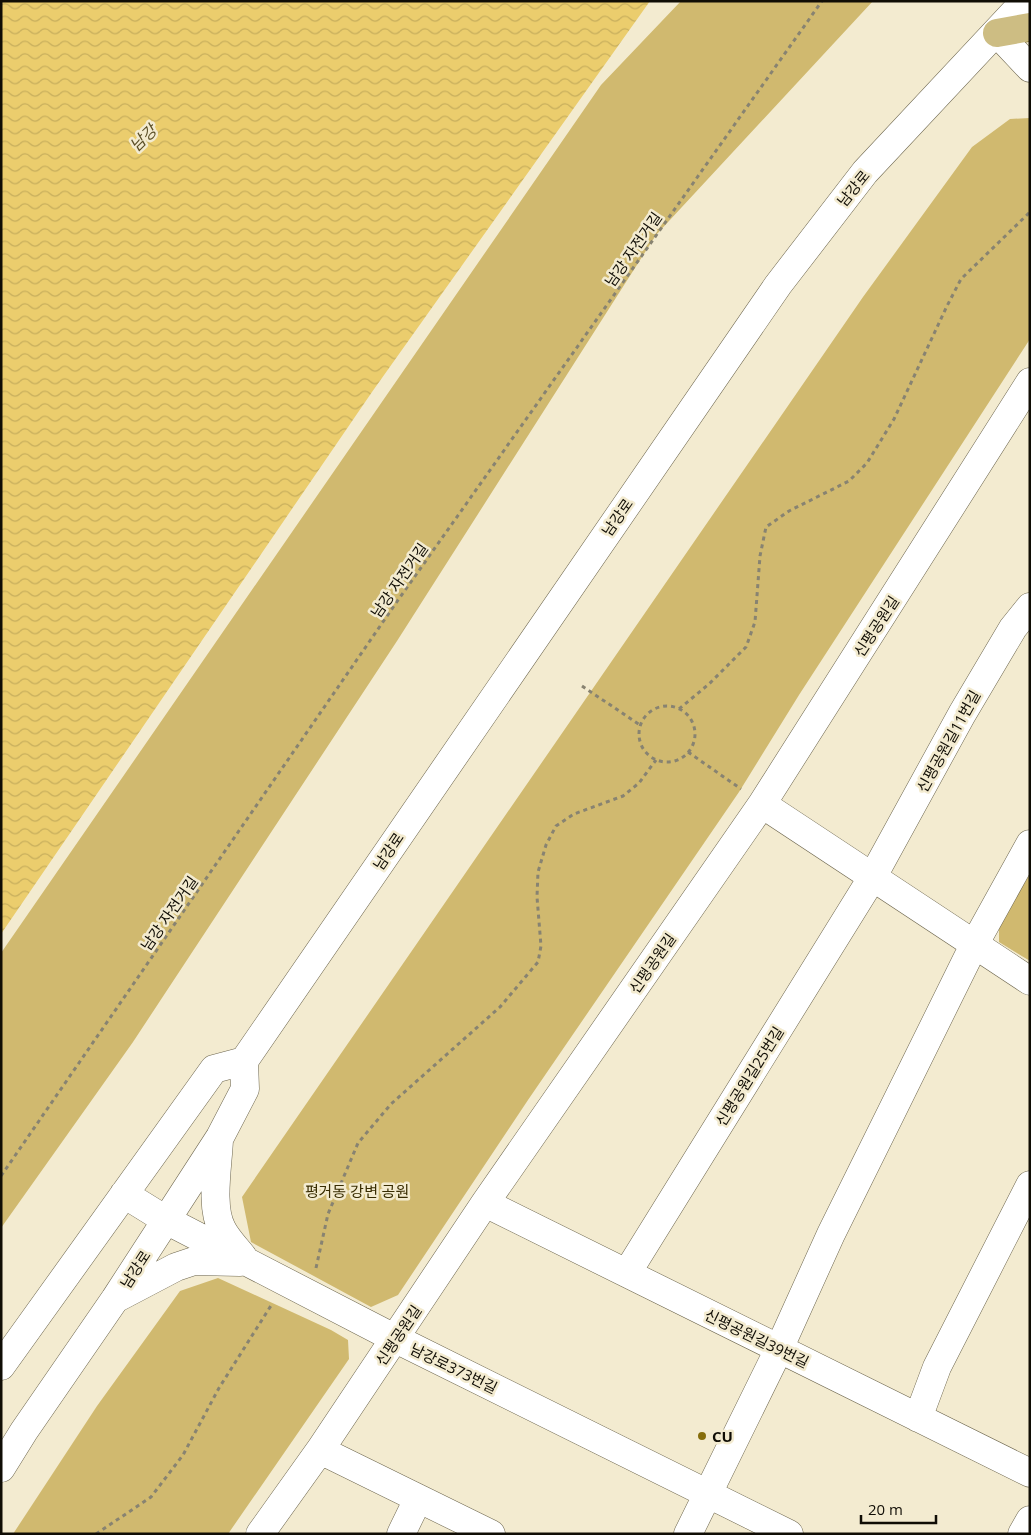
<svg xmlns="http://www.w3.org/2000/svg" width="1031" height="1535" font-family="'Open Sans','Noto Sans KR',sans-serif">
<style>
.green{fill:#d0b96f}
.water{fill:url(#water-waves)}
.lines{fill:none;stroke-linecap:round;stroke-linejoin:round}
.minor-casing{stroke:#6d664e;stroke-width:29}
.major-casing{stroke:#756321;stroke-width:29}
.path{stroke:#888371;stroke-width:3;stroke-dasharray:4 4;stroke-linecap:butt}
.minor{stroke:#fff;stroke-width:28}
.major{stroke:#cdbd83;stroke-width:28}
.poi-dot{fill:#866d0b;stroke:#f3ebd0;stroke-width:2}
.labels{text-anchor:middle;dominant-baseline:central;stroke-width:5;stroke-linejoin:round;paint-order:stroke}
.street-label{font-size:15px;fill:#100d05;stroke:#f3ebd0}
.park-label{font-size:15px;fill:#382c01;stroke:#f3ebd0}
.poi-label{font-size:15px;font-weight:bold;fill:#100d05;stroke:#f3ebd0;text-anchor:start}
.water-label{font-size:16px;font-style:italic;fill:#5b4f27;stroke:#f3ebd0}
</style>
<defs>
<pattern id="water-waves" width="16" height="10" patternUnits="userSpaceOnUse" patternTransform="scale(1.25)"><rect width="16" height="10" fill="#ebcd6d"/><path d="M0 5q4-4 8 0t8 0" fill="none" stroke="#c8af5d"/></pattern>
</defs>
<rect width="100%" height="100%" fill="#f3ebd0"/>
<path class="green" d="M681,1H873L656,235L397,641L133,1042L1,1228V953L601,85Z
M1030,118V339L799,695L739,792L528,1100L398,1295L371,1307L251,1242L242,1197L863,297L972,147L1010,119Z
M1030,874V961L999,942V924Z
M218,1278L331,1330L348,1340L349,1359L228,1534H13L97,1406L180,1291Z"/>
<path class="water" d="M1,1H650L372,392L1,934Z"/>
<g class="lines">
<g class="minor-casing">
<path id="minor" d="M997,33L1030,68
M762,804L1030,981
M219,1140C218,1165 210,1207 222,1229C227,1239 236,1248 243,1257
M124,1194L166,1220L396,1339L789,1534
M485,1203L1030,1473
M627,1273L872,878L962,714L1013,628L1030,607
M117,1298L176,1267L194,1261L240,1262
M1,1366L214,1069L244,1061
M918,1418L937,1367L1030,1185
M320,1450L491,1534
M1,1468L24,1431L115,1299L220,1137L245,1089L244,1061L778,285L865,172L1025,1
M260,1534L320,1450L485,1203L762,804L1030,382
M401,1534L418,1499
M688,1534L779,1349L831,1234L890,1115L974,945L1030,844
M1022,1534L1030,1520"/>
</g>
<g class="major-casing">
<path id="major" d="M997,33L1030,27"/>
</g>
<path class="path" d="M582,686L640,725
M639 734a28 28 0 1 1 56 0a28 28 0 1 1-56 0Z
M679,709L709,684L746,647L755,622L760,556L766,527L789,511L849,481L867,463L894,419L947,306L961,279L1030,212
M688,752L741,789
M1,1176L396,603L822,1
M316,1268L328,1214L358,1143L391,1104L500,1007L538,962L541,946L537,897L538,872L546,845L556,826L574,814L623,796L639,783L656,760
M96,1534L151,1497L183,1455L219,1388L272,1304"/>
<use href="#minor" class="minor"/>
<use href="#major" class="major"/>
</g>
<circle class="poi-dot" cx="702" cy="1436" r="5"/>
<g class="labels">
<g class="street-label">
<text transform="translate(853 188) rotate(-51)">남강로</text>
<text transform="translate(633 249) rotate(-55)">남강 자전거길</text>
<text transform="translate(617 517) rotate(-55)">남강로</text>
<text transform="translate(399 580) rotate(-55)">남강 자전거길</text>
<text transform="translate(876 626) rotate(-57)">신평공원길</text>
<text transform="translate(948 741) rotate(-61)">신평공원길11번길</text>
<text transform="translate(388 851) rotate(-56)">남강로</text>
<text transform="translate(169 913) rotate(-55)">남강 자전거길</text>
<text transform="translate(652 963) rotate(-55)">신평공원길</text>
<text transform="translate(749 1076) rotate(-58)">신평공원길25번길</text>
<text transform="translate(135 1269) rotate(-57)">남강로</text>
<text transform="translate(398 1335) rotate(-56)">신평공원길</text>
<text transform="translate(757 1338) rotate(26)">신평공원길39번길</text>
<text transform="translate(454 1368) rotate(26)">남강로373번길</text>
</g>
<g class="park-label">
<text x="357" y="1191">평거동 강변 공원</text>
</g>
<g class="poi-label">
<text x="712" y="1436">CU</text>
</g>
<g class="water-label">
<text transform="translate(143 138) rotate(-44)">남강</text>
</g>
</g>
<rect width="1031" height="1535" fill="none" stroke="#100d05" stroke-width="5"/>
<path d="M861 1515v8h75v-8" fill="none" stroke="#100d05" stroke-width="2.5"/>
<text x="868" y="1515" font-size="15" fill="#100d05" stroke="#f3ebd0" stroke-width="4" paint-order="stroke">20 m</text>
</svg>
